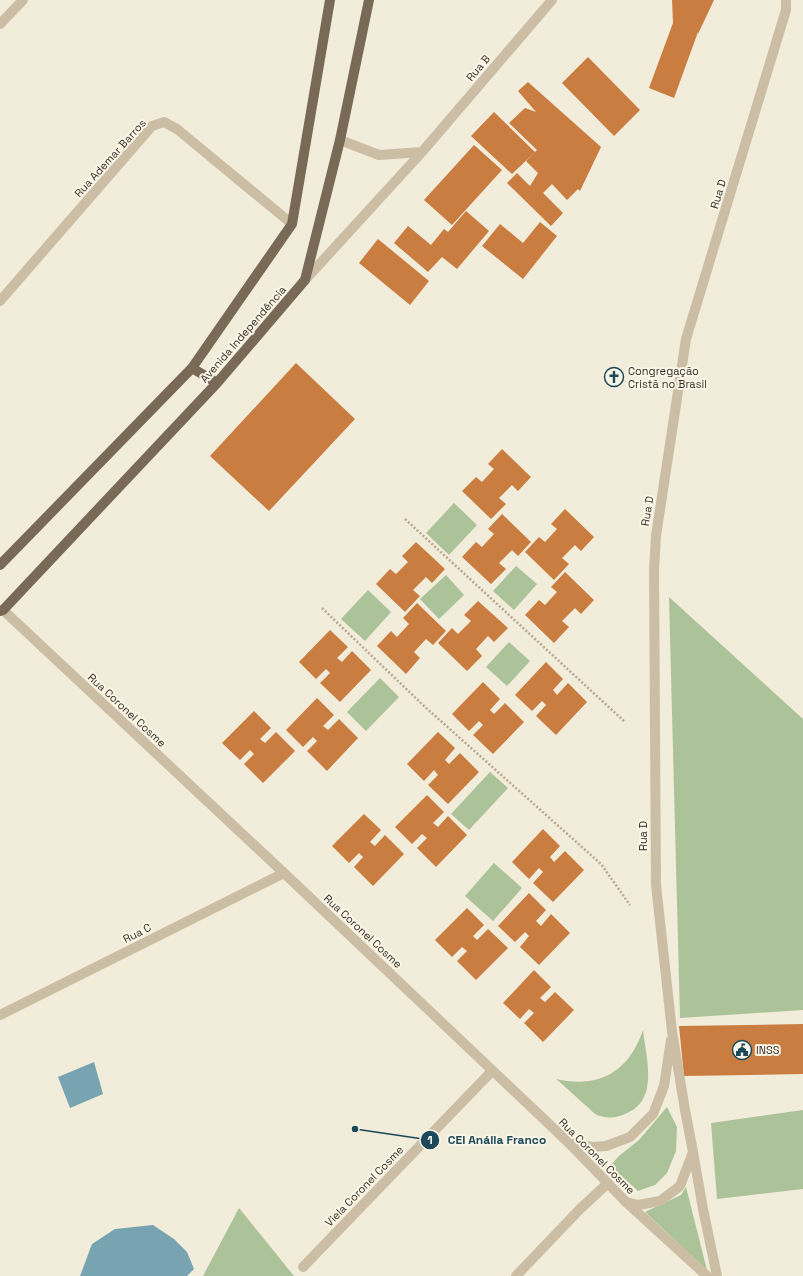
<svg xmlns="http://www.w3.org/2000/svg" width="803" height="1276" font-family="'Space Grotesk',sans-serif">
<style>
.green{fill:#acc299}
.water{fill:#78a3b0}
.building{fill:#ca7d40}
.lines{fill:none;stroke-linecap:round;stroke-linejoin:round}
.path{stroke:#b7a88f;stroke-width:2.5;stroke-dasharray:2 2;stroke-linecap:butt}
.minor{stroke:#cbbea5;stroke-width:10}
.tertiary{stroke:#cbbea5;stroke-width:10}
.primary{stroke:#796957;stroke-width:10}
.labels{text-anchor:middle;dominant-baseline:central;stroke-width:4;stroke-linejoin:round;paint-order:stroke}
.street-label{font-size:11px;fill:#362f27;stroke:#faf5e6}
.poi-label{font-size:11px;fill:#362f27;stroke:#faf5e6;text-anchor:start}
.leader{fill:none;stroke:#1b4959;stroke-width:1.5}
.callout-dot{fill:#1b4959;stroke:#faf5e6;stroke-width:1.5}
.mark-label{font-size:12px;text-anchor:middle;font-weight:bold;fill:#fff}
.callout-label{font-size:12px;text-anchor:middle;font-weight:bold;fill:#1b4959;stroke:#faf5e6;stroke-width:4;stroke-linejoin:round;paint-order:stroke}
</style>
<rect width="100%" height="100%" fill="#f2ecda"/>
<path class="green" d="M454,503L477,525L449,555L426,533Z
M516,566L537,584L514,610L493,591Z
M446,575L464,595L439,619L420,599Z
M368,590L391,612L365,641L341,619Z
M669,597L803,719V1010L680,1018Z
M509,642L530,661L507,686L486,667Z
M380,678L399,697L366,731L347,712Z
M490,772L508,788L469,830L451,814Z
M494,863L522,888L493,921L465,896Z
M643,1030C646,1058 659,1099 627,1113C618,1118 607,1119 597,1115C593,1113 589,1108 585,1105C575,1096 566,1087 556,1079C598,1089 629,1072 643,1030Z
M667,1107L677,1127L676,1151L667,1173L655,1185L638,1191L610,1166L619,1156L639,1140Z
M803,1110V1189L717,1199L711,1123Z
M686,1187L707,1270L645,1212L681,1195Z
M239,1208L294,1276H203Z"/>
<path class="water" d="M94,1062L103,1094L70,1108L58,1077Z
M153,1225L174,1239L187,1252L194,1269L187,1276H80L92,1244L115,1229Z"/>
<path class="building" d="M672,0H714L698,34V32L674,98L649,88L673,23Z
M588,57L640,110L614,136L562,83Z
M528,82L601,147L580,191L578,189L567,200L552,184L543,193L563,213L551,226L507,183L517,173L530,186L538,173L526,161L537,150L509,123L525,108L536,112L518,91Z
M494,112L535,152L512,174L471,136Z
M474,145L502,170L452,225L424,200Z
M466,211L489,231L457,269L442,257L428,272L394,243L408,226L431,245L444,229L448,232Z
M540,222L557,236L523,279L482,246L500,224L523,243Z
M378,239L429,281L410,305L359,263Z
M296,363L355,419L269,511L210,456Z
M502,449L531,477L518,491L512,485L499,498L506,504L491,519L462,491L476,477L482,482L494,469L488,464Z
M565,509L594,537L581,551L575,545L562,558L569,564L554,580L525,552L539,537L545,542L557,529L551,524Z
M502,514L531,542L518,556L512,550L499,563L506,569L491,584L462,557L476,542L482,547L494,534L488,529Z
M416,542L445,569L432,583L426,577L413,590L420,596L405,612L376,584L390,569L396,574L408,562L402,556Z
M565,572L594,600L581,614L575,608L562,621L569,627L554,643L525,615L539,600L545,605L557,592L551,587Z
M478,601L508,628L494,642L488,636L476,649L482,656L467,671L438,643L452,628L458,634L471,621L464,615Z
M417,603L446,631L433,645L426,639L414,652L420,658L406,674L377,646L391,631L397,637L409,624L403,618Z
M330,630L348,647L337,658L342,662L352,651L371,670L340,702L320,683L330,673L326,669L316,679L299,662Z
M546,662L563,679L553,690L557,695L568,683L587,702L556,735L536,716L546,705L542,701L532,711L515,695Z
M483,682L500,699L490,710L494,714L505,703L524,722L493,754L473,735L483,725L479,721L469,731L452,714Z
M317,698L334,715L323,726L328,730L339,719L358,738L327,771L307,751L317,741L313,737L303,747L286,730Z
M254,711L271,728L260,739L265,743L276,732L295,751L263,783L244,764L254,754L250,750L240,760L222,743Z
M438,732L455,748L445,760L449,764L460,753L479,772L448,804L428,785L438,775L434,770L424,781L407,764Z
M427,795L444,812L433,823L438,827L448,816L467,835L436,867L417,848L427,838L422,834L412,844L395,827Z
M364,814L381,830L370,842L375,846L385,835L404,854L373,886L354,867L363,857L359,853L349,863L332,846Z
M543,829L560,846L550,857L554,862L565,851L584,870L553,902L533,883L543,872L539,868L529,879L512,862Z
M529,893L546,910L536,921L541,926L551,914L570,933L539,965L520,947L529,936L525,932L515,942L498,926Z
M467,908L484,925L473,936L477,940L488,929L508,948L476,980L457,961L467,951L462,947L452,957L435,940Z
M534,970L551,987L540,998L545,1002L555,992L574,1010L543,1042L524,1023L534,1013L529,1009L520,1019L503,1003Z
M803,1024V1074L684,1076L679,1026Z"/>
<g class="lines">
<path class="path" d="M405,519L625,722
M322,608L424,706L601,864L630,905"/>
<path class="minor" d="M0,24L23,0
M340,140L379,155L422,152
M305,280L422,152L552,0
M0,301L152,126L164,122L177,129L292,224
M0,1015L284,873
M569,1143L593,1147L606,1146L630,1137L653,1114L664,1086L671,1040
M626,1202L638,1205L660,1201L680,1186L693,1152L685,1110L672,1031L656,885L654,570L656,536L686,339L786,10V0
M303,1267L492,1071
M516,1276L580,1209L608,1183"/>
<path class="tertiary" d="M3,610L284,873L569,1143L626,1202L707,1276
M693,1152L703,1209L717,1276"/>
<path class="primary" d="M192,368L217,383
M0,565L192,368L292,224L330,0
M0,611L3,610L217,383L305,280L340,140L369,0"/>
</g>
<defs>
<g id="church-ring" transform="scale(1)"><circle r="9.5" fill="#faf5e6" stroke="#1b4959" stroke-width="1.5"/><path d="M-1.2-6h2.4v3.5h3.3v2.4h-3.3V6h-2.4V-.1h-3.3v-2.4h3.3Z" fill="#1b4959"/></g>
<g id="civic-ring" transform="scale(1)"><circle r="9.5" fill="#faf5e6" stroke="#1b4959" stroke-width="1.5"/><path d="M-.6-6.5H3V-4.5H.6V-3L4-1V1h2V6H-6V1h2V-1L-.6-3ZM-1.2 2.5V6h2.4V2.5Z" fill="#1b4959"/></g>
</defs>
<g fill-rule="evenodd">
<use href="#church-ring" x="614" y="377"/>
<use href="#civic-ring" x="742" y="1050"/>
</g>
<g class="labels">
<g class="street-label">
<text transform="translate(478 68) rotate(-50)">Rua B</text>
<text transform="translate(110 158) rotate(-48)">Rua Ademar Barros</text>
<text transform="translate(718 194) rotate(-73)">Rua D</text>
<text transform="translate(243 334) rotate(-49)">Avenida Independência</text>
<text transform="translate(647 511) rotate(-81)">Rua D</text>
<text transform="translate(127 710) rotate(43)">Rua Coronel Cosme</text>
<text transform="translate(643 836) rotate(-90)">Rua D</text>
<text transform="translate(363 931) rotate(43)">Rua Coronel Cosme</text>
<text transform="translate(137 933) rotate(-27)">Rua C</text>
<text transform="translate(597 1156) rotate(45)">Rua Coronel Cosme</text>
<text transform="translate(364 1186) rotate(-46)">Viela Coronel Cosme</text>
</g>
<g class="poi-label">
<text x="628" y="371">Congregação<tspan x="628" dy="13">Cristã no Brasil</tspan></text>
<text x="756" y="1050">INSS</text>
</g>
</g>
<path class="leader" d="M355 1129L430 1140"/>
<g class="callout-dot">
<circle cx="355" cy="1129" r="4"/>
<circle cx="430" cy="1140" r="10"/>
</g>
<g class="mark-label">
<text x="430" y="1144">1</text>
</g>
<g class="callout-label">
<text x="497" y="1144">CEI Anália Franco</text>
</g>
</svg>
